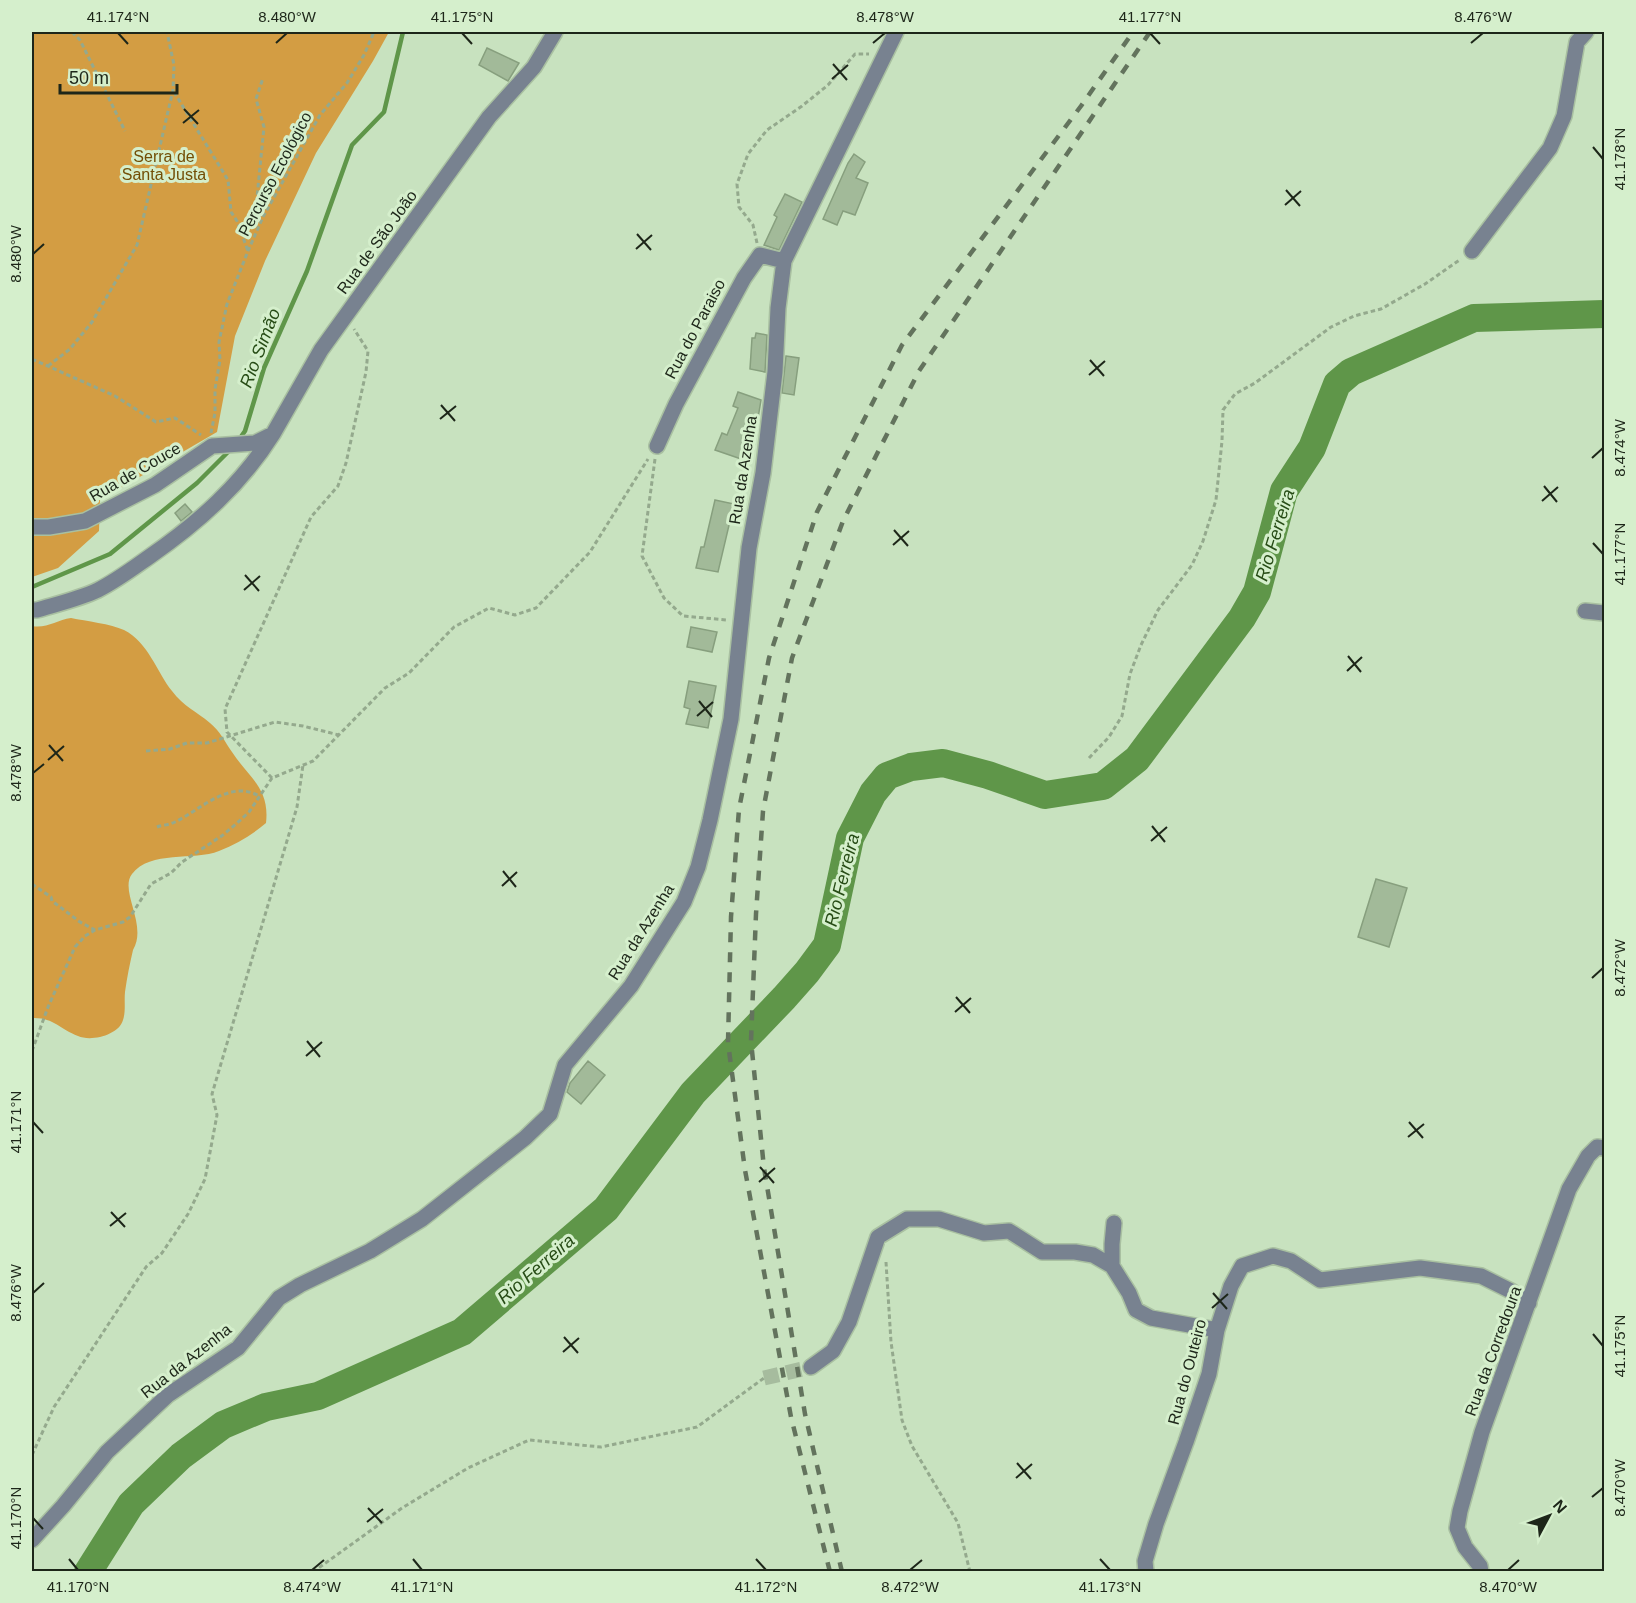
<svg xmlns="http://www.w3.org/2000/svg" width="1636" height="1603" font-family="Helvetica,sans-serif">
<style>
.forest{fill:#d39d43}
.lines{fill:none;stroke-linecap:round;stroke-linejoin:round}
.stream{stroke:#5f9649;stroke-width:4.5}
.river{stroke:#5f9649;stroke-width:28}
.building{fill:#a2ba99;stroke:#879f7e;stroke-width:1.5}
.minor-tunnel{stroke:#a6bc9e;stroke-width:15;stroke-dasharray:15 8;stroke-linecap:butt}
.minor-casing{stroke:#a9c0a1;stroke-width:18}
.path{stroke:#94a98d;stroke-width:3;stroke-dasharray:4.5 3;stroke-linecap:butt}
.minor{stroke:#788290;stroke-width:15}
.rail{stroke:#63735d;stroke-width:4.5;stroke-dasharray:10 10;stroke-linecap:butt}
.ticks{fill:none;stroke:#1d2619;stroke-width:2}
.labels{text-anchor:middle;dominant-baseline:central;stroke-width:6;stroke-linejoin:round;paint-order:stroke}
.park-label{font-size:16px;fill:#724e05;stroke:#d5efcc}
.street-label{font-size:16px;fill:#1d2619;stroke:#d5efcc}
.water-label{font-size:18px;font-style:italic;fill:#274c16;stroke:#d5efcc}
.neatline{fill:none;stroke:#1d2619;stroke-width:2}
.ticks-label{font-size:15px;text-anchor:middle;fill:#1d2619}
</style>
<rect width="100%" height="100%" fill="#c8e2bf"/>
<path class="forest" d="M32,32H389L373,61L316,153L265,261L235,336L217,432L100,500L99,531L58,568L32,577Z
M71,618C86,621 111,624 124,630C149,643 156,671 172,691C184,707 196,711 210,723C220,731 225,742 232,752C249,778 270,788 266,823C252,835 237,844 219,851C194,861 150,850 132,874C119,891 148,925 133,950C130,963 127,977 125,992C124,1001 126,1011 123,1020C119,1035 91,1042 78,1036C60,1029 53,1017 32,1018V626C46,629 57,620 71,618Z"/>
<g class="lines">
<path class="stream" d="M238,441L245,431L264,368L307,271L352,145L384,112L403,32
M32,587L110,554L197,483L230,450"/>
<path class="river" d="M88,1572L131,1504L181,1456L223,1425L266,1407L318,1396L462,1332L606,1209L693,1093L784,998L807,972L827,945L850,838L873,793L887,776L911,767L943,763L988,775L1045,795L1103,786L1137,759L1242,618L1257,592L1284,491L1312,448L1337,384L1351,372L1474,318L1604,314"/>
</g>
<path class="building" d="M487,48L519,63L508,81L479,65Z
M854,154L865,162L856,178L868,183L855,215L843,211L837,225L823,219L848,163Z
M785,194L802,202L779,250L764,245L777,217L774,215Z
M756,333L767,335L765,372L750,369L752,338H755Z
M786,356L799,358L794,395L782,393Z
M738,392L761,400L755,436L747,461L715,450L722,433L727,435L738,408L733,406Z
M715,500L734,504L718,572L696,568L701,547H704Z
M185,504L192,512L181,521L175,513Z
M691,627L717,632L712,652L687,647Z
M689,681L716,686L708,728L686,724L690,709L684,707Z
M1376,879L1407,888L1389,947L1358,937Z
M588,1061L605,1075L581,1104L567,1092L570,1083Z"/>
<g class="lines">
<path class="minor-tunnel" d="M764,1378L811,1367"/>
<g class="minor-casing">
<path id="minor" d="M1472,251L1550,148L1564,116L1577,42L1586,32
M657,446L676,404L744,278L760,255L784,261
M32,527H49L85,521L155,485L212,446L255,443L273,434L321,350L489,117L534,67L555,32
M32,610H37C57,604 79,599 98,590C116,581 132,569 149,557C198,523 241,485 273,434
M1585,611L1604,613
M1112,1266V1244L1114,1223
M811,1367L833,1351L849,1322L878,1237L907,1219H939L984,1233L1009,1231L1042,1252H1075L1093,1255L1112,1266L1129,1293L1136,1310L1151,1318L1217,1330
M32,1540L63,1506L107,1452L168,1395L238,1348L279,1298L300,1285L370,1251L422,1219L525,1138L550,1114L565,1065L631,986L684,902L698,867L710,820L731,719L749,548L763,473L775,372L778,308L784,261L896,32
M1146,1572L1145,1561L1156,1524L1186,1442L1209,1374L1217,1330L1231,1286L1242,1266L1273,1256L1291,1261L1320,1280L1420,1268L1481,1276L1511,1291L1529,1303
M1481,1572L1480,1566L1465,1547L1457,1528L1460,1511L1482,1432L1569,1189L1588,1156L1597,1147L1604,1148"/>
</g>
<path class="path" d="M72,32L80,40L125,131
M174,92L228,180L231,212L237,221L248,251
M262,216L257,207V197L264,127L256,99L263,78
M757,243L753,225L739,207L737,184L748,154L767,130L802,106L828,85L855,54H869
M32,359L115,396L156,422L175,418L201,435
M48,366L70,349L92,322L137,245L173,90L174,65L167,32
M211,433L215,413V389L220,360L219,342L227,304L248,251L263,217L320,115L347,83L364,55L374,32
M655,459L642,556L664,598L683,616L727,620
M146,751L170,749L187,743H207L275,722L303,726L339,735
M1089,758L1109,737L1122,716L1130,674L1141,645L1158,610L1192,565L1203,541L1216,500L1222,441L1223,410L1235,394L1255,383L1331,327L1354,316L1381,309L1425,284L1461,259
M272,778L227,732L225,709L311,517L338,486L346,463L366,372L368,351L354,329
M157,827C162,825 169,825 175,822C200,810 230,779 259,796
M32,884L51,897L52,901L80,922L95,930
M32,1051L48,1007L75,947L85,936L95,930L123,922L130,917L151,884L171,873L182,862L223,835L236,824L249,812L272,778L313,761L385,688L409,673L454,627L489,608L515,615L536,608L590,552L648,459
M886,1262L891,1342L902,1420L912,1446L958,1523L970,1572
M32,1455L54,1407L146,1267L162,1253L188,1214L205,1179L217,1115L212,1094L297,807L303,765
M313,1572L402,1508L468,1468L529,1440L601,1447L697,1427L764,1378"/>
<use href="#minor" class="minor"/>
<path class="rail" d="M830,1572L791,1417L745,1170L728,1043L731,917L739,809L769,658L817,512L902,345L1081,106L1133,32
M842,1572L805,1414L764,1168L751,1041L756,914L763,811L792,658L843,521L919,371L1150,32"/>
</g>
<path class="ticks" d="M118,33L128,44M462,33L472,44M1150,33L1160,44M276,43L287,33M873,43L885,33M1471,43L1483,33M833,64L847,80M832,79L848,65M184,109L198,124M183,123L199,110M1593,147L1603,159M1286,190L1300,206M1285,205L1301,191M637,234L651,250M636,249L652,235M33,254L44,244M1090,360L1104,376M1089,375L1105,361M441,405L455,421M440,419L456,406M1592,458L1603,448M1544,486L1557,502M1542,501L1558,487M894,530L908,546M1593,543L1603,554M893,545L909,531M245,575L259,591M244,590L260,576M1348,656L1361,672M1347,671L1362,657M699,701L712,717M697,716L713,702M49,745L63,761M48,760L64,746M33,773L44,764M1152,826L1165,842M1151,841L1167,827M503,871L516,887M502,886L517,872M1592,978L1603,968M956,997L970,1013M955,1012L971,998M307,1041L320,1057M306,1056L322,1042M33,1122L43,1133M1409,1122L1423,1138M1408,1137L1424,1124M760,1167L774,1183M759,1182L775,1168M111,1212L125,1227M110,1226L126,1213M33,1293L44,1283M1213,1293L1227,1309M1212,1308L1228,1294M1593,1334L1603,1346M564,1337L578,1353M563,1352L579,1338M1017,1463L1031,1479M1016,1478L1032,1464M1592,1497L1603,1488M368,1508L382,1523M33,1518L43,1529M367,1522L383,1509M69,1559L78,1570M413,1559L422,1570M756,1559L766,1570M1100,1559L1110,1570M312,1570L324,1560M910,1570L922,1560M1508,1570L1519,1560"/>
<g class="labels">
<g class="park-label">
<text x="164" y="156">Serra de<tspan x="164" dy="18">Santa Justa</tspan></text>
</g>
<g class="street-label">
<text transform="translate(275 174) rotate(-62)">Percurso Ecológico</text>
<text transform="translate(377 242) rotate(-54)">Rua de São João</text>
<text transform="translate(695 329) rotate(-62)">Rua do Paraiso</text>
<text transform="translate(743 470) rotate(-81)">Rua da Azenha</text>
<text transform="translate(135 472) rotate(-30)">Rua de Couce</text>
<text transform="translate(641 932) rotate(-58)">Rua da Azenha</text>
<text transform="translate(1493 1351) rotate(-70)">Rua da Corredoura</text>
<text transform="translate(186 1361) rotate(-38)">Rua da Azenha</text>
<text transform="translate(1187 1372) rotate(-75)">Rua do Outeiro</text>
</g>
<g class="water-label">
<text transform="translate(260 348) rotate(-69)">Rio Simão</text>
<text transform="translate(1275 535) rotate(-73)">Rio Ferreira</text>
<text transform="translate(842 880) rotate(-76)">Rio Ferreira</text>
<text transform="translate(536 1269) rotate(-41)">Rio Ferreira</text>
</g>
</g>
<rect width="1636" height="1603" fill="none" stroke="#d5efcc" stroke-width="66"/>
<g transform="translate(1549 1516) rotate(49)" stroke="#d5efcc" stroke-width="4.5" paint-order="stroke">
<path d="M0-4.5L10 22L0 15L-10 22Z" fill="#1d2619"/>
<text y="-9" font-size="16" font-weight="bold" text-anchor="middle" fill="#1d2619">N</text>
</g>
<path d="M60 84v9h117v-9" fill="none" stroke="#1d2619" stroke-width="3"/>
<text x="69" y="84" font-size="18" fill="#1d2619" stroke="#d5efcc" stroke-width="4.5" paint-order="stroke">50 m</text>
<rect x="33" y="33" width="1570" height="1537" class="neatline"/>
<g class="ticks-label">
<text x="118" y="22">41.174°N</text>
<text x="287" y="22">8.480°W</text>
<text x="462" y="22">41.175°N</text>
<text x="885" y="22">8.478°W</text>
<text x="1150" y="22">41.177°N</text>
<text x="1483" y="22">8.476°W</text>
<text transform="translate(1620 159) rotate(-90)" y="5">41.178°N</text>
<text transform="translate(16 254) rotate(-90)" y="5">8.480°W</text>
<text transform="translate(1620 448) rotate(-90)" y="5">8.474°W</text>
<text transform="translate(1620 554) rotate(-90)" y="5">41.177°N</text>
<text transform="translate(16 773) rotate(-90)" y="5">8.478°W</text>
<text transform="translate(1620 968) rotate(-90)" y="5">8.472°W</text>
<text transform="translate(16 1122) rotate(-90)" y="5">41.171°N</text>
<text transform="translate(16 1293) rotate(-90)" y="5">8.476°W</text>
<text transform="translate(1620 1346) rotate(-90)" y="5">41.175°N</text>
<text transform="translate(1620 1488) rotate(-90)" y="5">8.470°W</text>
<text transform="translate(16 1518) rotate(-90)" y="5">41.170°N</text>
<text x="78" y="1592">41.170°N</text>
<text x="312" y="1592">8.474°W</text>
<text x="422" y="1592">41.171°N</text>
<text x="766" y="1592">41.172°N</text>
<text x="910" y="1592">8.472°W</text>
<text x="1110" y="1592">41.173°N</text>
<text x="1508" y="1592">8.470°W</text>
</g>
</svg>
